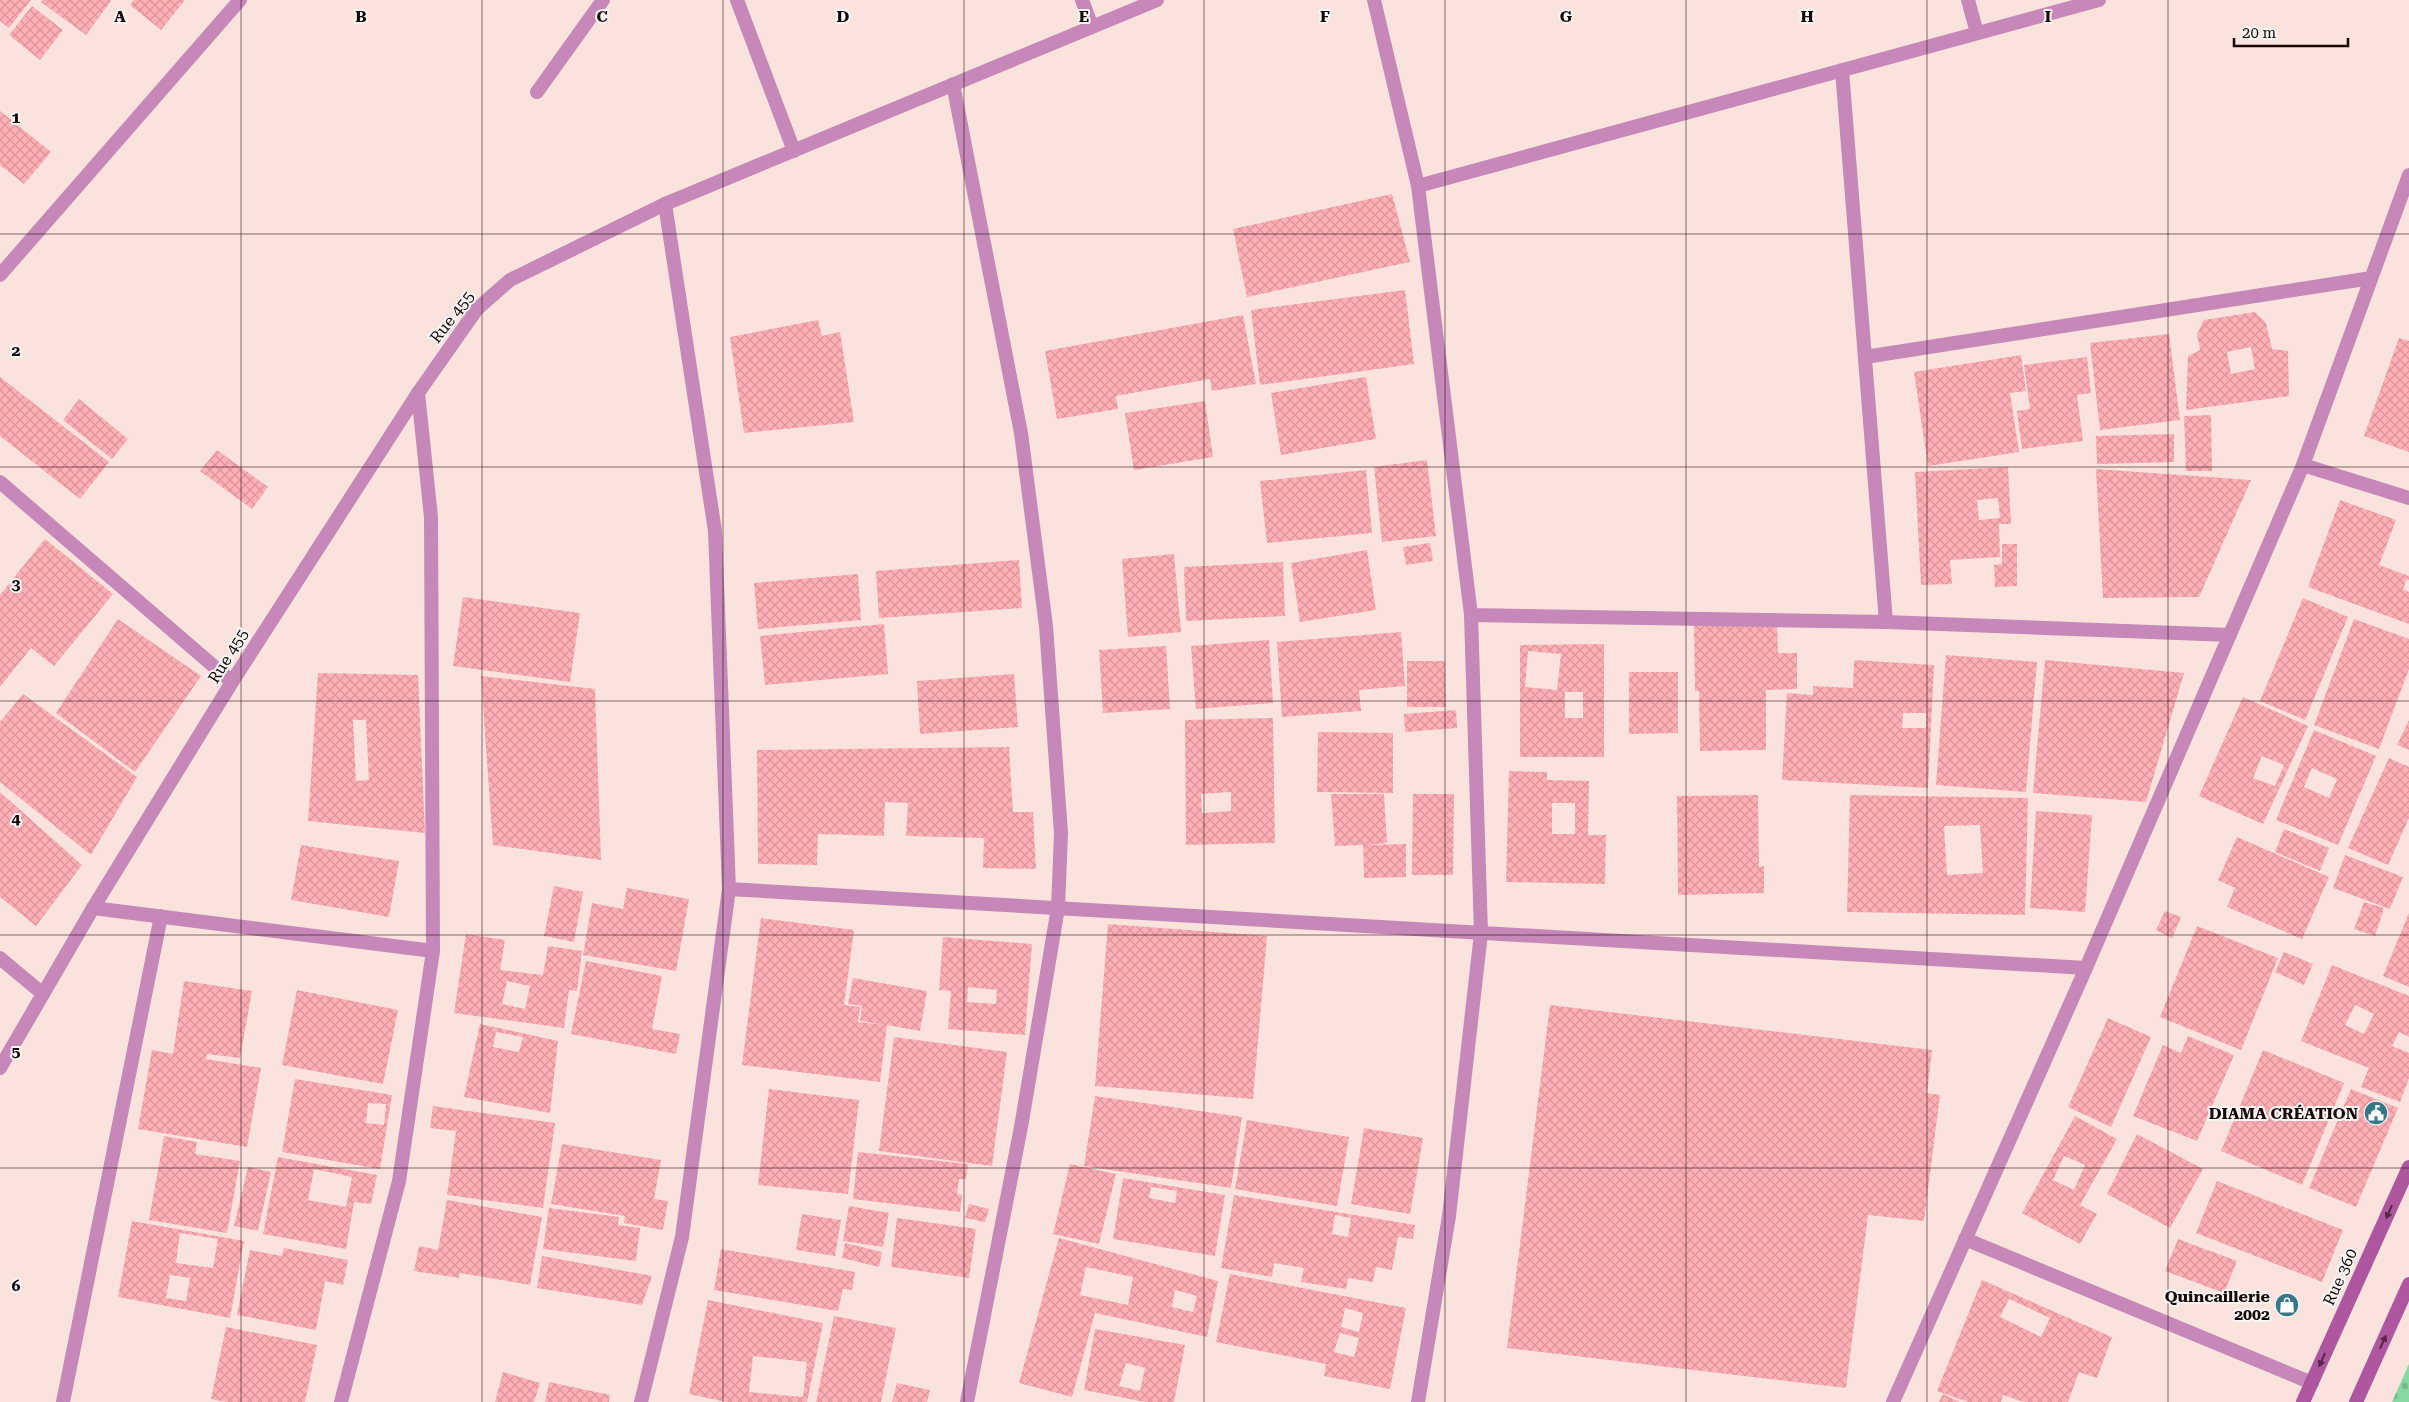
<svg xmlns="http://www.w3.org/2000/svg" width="2409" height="1402" font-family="'Roboto Serif',serif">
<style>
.cemetery{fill:url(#cemetery-stones)}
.building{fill:url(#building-cross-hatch);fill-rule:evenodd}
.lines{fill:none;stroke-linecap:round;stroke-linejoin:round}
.minor{stroke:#c588b9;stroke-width:14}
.tertiary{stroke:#c588b9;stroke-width:14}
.secondary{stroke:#af56a0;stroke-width:14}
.oneway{fill:#552742}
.grid{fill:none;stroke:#190704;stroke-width:1;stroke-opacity:0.55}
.labels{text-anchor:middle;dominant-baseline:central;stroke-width:4;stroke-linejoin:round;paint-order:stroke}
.street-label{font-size:16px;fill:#190704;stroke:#f6f6f6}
.poi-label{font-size:16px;font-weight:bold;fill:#190704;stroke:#f6f6f6;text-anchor:end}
.grid-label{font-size:16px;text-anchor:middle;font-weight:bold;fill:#190704;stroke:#f6f6f6;stroke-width:4;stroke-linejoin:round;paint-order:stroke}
</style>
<defs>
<pattern id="cemetery-stones" width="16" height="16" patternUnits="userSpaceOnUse" patternTransform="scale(1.25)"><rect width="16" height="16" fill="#85d8a1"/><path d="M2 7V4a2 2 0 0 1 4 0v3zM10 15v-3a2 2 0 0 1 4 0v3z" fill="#72b889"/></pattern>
<pattern id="building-cross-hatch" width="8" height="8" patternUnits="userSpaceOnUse" patternTransform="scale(1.25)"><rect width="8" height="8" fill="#ffafb5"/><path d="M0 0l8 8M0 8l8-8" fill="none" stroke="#da959a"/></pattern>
</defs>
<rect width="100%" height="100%" fill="#fbe3dd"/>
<path class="cemetery" d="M2409,1364V1402H2392Z"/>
<path class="building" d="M0,0H31L9,28L0,21Z
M42,0H110L111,1L86,35L41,2Z
M134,0H185L161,30L130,5Z
M32,6L63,30L40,60L9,35Z
M0,111L51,152L24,184L0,165Z
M1392,194L1410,262L1247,297L1233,229Z
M1405,290L1414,364L1260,385L1251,310Z
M2255,312L2266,323L2272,349L2288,351L2289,396L2186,410L2188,356L2200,350L2197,334L2204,320ZM2251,347L2255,369L2231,374L2227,352Z
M1243,315L1256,384L1212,391L1210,379L1116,396L1118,409L1057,419L1045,351Z
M818,320L822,336L840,332L854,422L744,433L730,337Z
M2169,334L2180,420L2100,430L2090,343Z
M2399,338L2409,341V452L2364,436Z
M2021,355L2026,391L2010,393L2019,452L1928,466L1914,372Z
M2087,357L2091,393L2077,395L2083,441L2022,449L2017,411L2030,409L2024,365Z
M0,377L109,462L80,499L0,436Z
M1366,377L1376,439L1281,455L1271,393Z
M79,399L128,439L112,459L63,420Z
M1205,401L1213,457L1134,470L1125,413Z
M2211,415L2212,471H2186L2184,416Z
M2174,434V462L2097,464L2096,436Z
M217,450L268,487L252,509L200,471Z
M1427,460L1436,536L1382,542L1374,467Z
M2008,467L2011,524H1999L2000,557L1950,560L1952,584L1921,585L1915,472ZM1998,498L2000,518L1979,520L1977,500Z
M2096,469L2251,480L2199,597L2103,598Z
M1366,470L1372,533L1267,543L1260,481Z
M2340,500L2396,520L2379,565L2409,576V580L2407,579L2403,589L2409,592V624L2308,587Z
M45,539L113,594L54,666L31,648L0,687V595Z
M1430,543L1433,561L1406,565L1403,547Z
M2002,544H2017V586L1995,587L1994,565L2002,564Z
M1367,550L1376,610L1300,622L1291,563Z
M1174,554L1181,632L1128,637L1122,559Z
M1019,560L1022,608L879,618L876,571Z
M1283,562L1285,616L1186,621L1184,567Z
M858,574L861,620L758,629L754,583Z
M463,597L580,613L570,682L453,666Z
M2303,598L2348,617L2305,720L2260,701Z
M118,619L201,676L135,772L56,713Z
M2354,619L2409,639V669L2379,749L2314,725Z
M884,624L888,674L765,685L760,636Z
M1777,624L1778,653H1797V689L1766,690V750L1700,751L1699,691H1695L1694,625Z
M1401,632L1405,686L1359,690L1361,711L1282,717L1277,642Z
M1269,640L1273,703L1196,709L1191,646Z
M1604,644V757H1520V645ZM1528,651L1561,654L1557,690L1525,687ZM1565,692H1583V718H1565Z
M1166,646L1170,709L1103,713L1099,650Z
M1946,655L2037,662L2026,792L1936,785Z
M1854,660L1934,665L1928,788L1782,780L1787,693L1813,695V686L1853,688ZM1903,713H1926V728H1902Z
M2045,660L2184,673L2146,802L2033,793Z
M1407,661H1445L1446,707H1407Z
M1629,672H1678V733L1629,734Z
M318,673L418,675L425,833L308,821ZM353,720H366L369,780L356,781Z
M1014,674L1018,727L920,734L917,681Z
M481,676L595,689L601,860L493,845Z
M23,694L137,777L91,855L0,782V722Z
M2243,697L2308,726L2263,824L2199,796ZM2262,756L2284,765L2275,786L2253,778Z
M1456,710L1457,728L1405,732L1404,714Z
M1273,718L1275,843L1186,845L1185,720ZM1231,792V811L1202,813L1201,794Z
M2409,720V750L2397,745Z
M2314,730L2376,756L2338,845L2276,820ZM2312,768L2337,779L2329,798L2304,787Z
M1318,732L1393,733V793L1317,792Z
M1009,747L1013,812H1033L1036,869L983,868L984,838L906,836L908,803L885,802L884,836L818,834L817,865L758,864L757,750Z
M2389,758L2409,767V818L2388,865L2348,848Z
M1509,771L1547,772V780L1589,781L1588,835H1606L1605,884L1506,882ZM1552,803H1575V834H1552Z
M0,792L82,865L36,926L0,897Z
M1331,794H1384L1387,843L1365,845L1406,844V877L1364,878L1363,845L1335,846Z
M1413,794H1454L1453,875H1412Z
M1758,795L1759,867L1764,866V893L1678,895L1677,796Z
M1850,795L2028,798L2025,915L1847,912ZM1980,825L1983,873L1947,875L1944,826Z
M2036,811L2092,815L2085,912L2030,908Z
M2284,829L2329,848L2320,871L2275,852Z
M2237,837L2329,877L2302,939L2227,907L2235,888L2218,880Z
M301,845L399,861L389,917L291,900Z
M2345,855L2403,877L2390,909L2333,888Z
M554,886L583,892L574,942L544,936Z
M627,888L689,899L676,971L583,955L592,903L623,909Z
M2364,902L2384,908L2375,936L2354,929Z
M2165,911L2181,917L2172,938L2156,930Z
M2409,913V987L2383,976Z
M761,918L854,930L844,1005L860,1007L858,1022L885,1025L860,1021L862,1006L848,1004L853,978L927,991L920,1031L887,1025L880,1082L742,1065Z
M1108,924L1267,936L1253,1099L1095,1086Z
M2197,926L2278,958L2241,1050L2160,1017Z
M466,934L505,940L500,970L543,975L548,946L582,951L577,991L569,990L564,1028L454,1013ZM507,981L530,986L525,1009L502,1004Z
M943,937L1032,944L1025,1035L948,1029L951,991L939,990ZM968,987L997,990L996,1004L967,1002Z
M2284,952L2313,964L2304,985L2275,972Z
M586,961L662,976L652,1029L680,1034L676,1054L571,1034Z
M2332,965L2409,996V1037L2399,1032L2392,1046L2409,1053V1078L2400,1102L2361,1087L2369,1068L2301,1041ZM2355,1005L2374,1014L2364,1034L2345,1025Z
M184,981L252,991L240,1058L207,1054L206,1059L261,1068L247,1147L138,1129L152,1050L173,1054Z
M297,990L398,1010L383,1084L282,1065Z
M1550,1005L1932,1050L1927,1093L1940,1095L1924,1221L1868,1215L1846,1388L1507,1348Z
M2108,1018L2151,1037L2111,1127L2068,1107Z
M480,1024L558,1041L550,1113L464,1097ZM496,1032L523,1037L519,1052L493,1047Z
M2188,1036L2234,1055L2197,1141L2133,1116L2163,1045L2181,1053Z
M894,1037L1007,1052L992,1166L879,1151Z
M2263,1050L2344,1083L2302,1185L2221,1151Z
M295,1079L392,1095L380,1169L282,1152ZM368,1103L386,1104L384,1125L366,1123Z
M769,1089L859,1100L848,1194L758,1185Z
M2351,1089L2398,1108L2356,1207L2309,1188Z
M1095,1096L1242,1117L1231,1188L1084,1166Z
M433,1106L555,1123L543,1208L447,1195L456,1131L430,1128Z
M2075,1116L2117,1139L2080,1205L2097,1214L2080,1244L2022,1213ZM2064,1156L2085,1165L2074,1190L2053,1180Z
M1247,1120L1349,1137L1337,1206L1235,1189Z
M1364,1128L1423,1138L1410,1214L1351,1204Z
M2137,1134L2203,1169L2170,1228L2107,1194Z
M164,1136L197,1142L195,1154L240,1161L227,1233L149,1220Z
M562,1144L661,1160L654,1199L668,1201L663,1230L624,1223L625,1216L551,1204Z
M858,1152L968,1164L966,1179H959L957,1194L962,1195L960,1212L853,1199Z
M278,1157L377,1175L371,1204L354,1202L346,1249L263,1234ZM314,1169L352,1177L346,1207L308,1200Z
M1070,1164L1116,1174L1099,1244L1053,1234Z
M248,1167L271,1172L258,1231L234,1226Z
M1123,1178L1225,1195L1215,1256L1113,1239ZM1151,1187L1177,1191L1175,1203L1149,1198Z
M2217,1181L2343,1230L2322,1282L2196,1233Z
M1234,1195L1415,1225L1413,1239L1398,1237L1392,1270L1376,1267L1373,1282L1348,1278L1346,1289L1301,1282L1304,1268L1274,1263L1272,1277L1221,1268ZM1335,1215L1351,1218L1348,1237L1332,1234Z
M447,1200L542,1217L530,1285L460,1273L459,1278L414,1271L419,1246L438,1250Z
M969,1204L989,1209L985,1222L965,1218Z
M849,1206L889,1213L883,1247L843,1241Z
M549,1208L619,1217L618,1225L640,1228L636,1261L543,1249Z
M802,1214L841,1220L835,1256L796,1250Z
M897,1218L976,1229L969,1278L891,1267Z
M132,1221L244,1241L230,1318L118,1297ZM180,1233L218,1239L213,1268L176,1263ZM170,1275L190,1278L186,1301L166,1298Z
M1059,1238L1218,1281L1207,1337L1095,1313L1072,1397L1019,1383ZM1086,1267L1133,1277L1128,1305L1080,1295ZM1175,1290L1197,1296L1193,1312L1172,1307Z
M2178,1239L2237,1261L2224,1293L2165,1271Z
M845,1243L882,1252L879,1267L842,1258Z
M284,1248L348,1260L343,1285L325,1281L316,1330L237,1315L250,1250L282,1256Z
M721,1249L855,1272L852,1290L843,1289L838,1311L714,1290Z
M542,1256L652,1276L642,1305L537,1288Z
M1230,1274L1406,1308L1390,1389L1324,1376L1326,1364L1216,1342ZM1345,1308L1363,1313L1359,1332L1341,1327ZM1340,1333L1359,1338L1354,1357L1334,1352Z
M1982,1280L2112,1337L2097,1378L2079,1372L2068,1402H2024L2003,1395L2001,1402H1968L1937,1391ZM2009,1299L2050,1318L2041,1337L2000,1317Z
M708,1300L823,1323L807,1402H726L689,1394ZM753,1356L807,1362L803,1397L749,1392Z
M834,1316L896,1328L881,1402H816Z
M226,1327L317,1345L305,1402H226L211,1399Z
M1095,1329L1185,1345L1174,1402H1145L1084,1390ZM1126,1363L1145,1368L1140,1391L1119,1386Z
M503,1372L540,1383L534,1402H495Z
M549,1382L610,1395L609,1402H545Z
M897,1383L930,1390L927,1402H892Z
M1943,1394L1960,1402H1939Z"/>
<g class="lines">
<path class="minor" d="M737,0L794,151
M1082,0L1092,27
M1374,0L1418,186L1471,615L1481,933L1449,1216L1418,1402
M1968,0L1977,33
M1842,70L1886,622
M537,92L603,0
M1418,186L2099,0
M0,275L240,0
M1865,357L2371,278
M2303,465L2409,498
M0,482L232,682
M1471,615L1886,622L2230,635
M729,889L2086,968
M93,908L433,951
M0,958L43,994
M1965,1239L2312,1383
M63,1402L161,916
M341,1402L399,1181L433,951L431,517L418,393
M641,1402L682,1237L729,889L715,531L665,204
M1893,1402L2086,968L2303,465L2409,175"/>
<path class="tertiary" d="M953,84L1021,433L1046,626L1061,833L1058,908L1021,1127L967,1402
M0,1068L93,908L232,682L418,393L477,309L510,280L665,204L1157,0"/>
<path class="secondary" d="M2303,1402L2409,1167
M2356,1402L2409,1284"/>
</g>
<defs><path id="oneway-solid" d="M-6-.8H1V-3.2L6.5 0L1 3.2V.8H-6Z" transform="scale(1.25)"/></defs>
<g class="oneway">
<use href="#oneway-solid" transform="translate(2389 1212) rotate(114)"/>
<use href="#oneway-solid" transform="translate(2383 1342) rotate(-66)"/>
<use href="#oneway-solid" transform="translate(2322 1360) rotate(114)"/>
</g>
<path class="grid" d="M241,0V1402M482,0V1402M723,0V1402M964,0V1402M1204,0V1402M1445,0V1402M1686,0V1402M1927,0V1402M2168,0V1402M0,234H2409M0,467H2409M0,701H2409M0,935H2409M0,1168H2409"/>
<defs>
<g id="civic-disc" transform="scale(1.25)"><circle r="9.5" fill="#357988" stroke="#f6f6f6"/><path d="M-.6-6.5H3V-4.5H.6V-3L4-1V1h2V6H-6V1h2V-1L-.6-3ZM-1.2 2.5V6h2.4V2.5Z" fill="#fff"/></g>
<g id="shop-disc" transform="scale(1.25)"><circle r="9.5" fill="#357988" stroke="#f6f6f6"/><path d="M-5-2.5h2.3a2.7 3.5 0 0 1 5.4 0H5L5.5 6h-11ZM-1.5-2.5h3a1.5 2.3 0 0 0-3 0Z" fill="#fff"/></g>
</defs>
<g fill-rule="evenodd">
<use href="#civic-disc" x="2376" y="1113"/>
<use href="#shop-disc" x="2287" y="1305"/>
</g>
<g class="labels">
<g class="street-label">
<text transform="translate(452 317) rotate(-52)">Rue 455</text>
<text transform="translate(228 656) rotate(-58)">Rue 455</text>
<text transform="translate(2340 1277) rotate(-66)">Rue 360</text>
</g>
<g class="poi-label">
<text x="2358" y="1113">DIAMA CRÉATION</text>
<text x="2270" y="1296">Quincaillerie<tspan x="2270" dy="18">2002</tspan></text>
</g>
</g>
<g class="grid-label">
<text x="120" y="22">A</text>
<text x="361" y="22">B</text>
<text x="602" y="22">C</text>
<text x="843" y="22">D</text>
<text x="1084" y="22">E</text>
<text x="1325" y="22">F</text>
<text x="1566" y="22">G</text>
<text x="1807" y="22">H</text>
<text x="2048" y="22">I</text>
<text x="16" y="123">1</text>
<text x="16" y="356">2</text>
<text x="16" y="590">3</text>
<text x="16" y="824">4</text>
<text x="16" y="1057">5</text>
<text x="16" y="1291">6</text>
</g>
<path d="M2234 38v8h114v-8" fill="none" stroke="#190704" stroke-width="2.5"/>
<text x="2242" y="38" font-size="15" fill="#190704" stroke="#f6f6f6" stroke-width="4" paint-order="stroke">20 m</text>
</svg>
